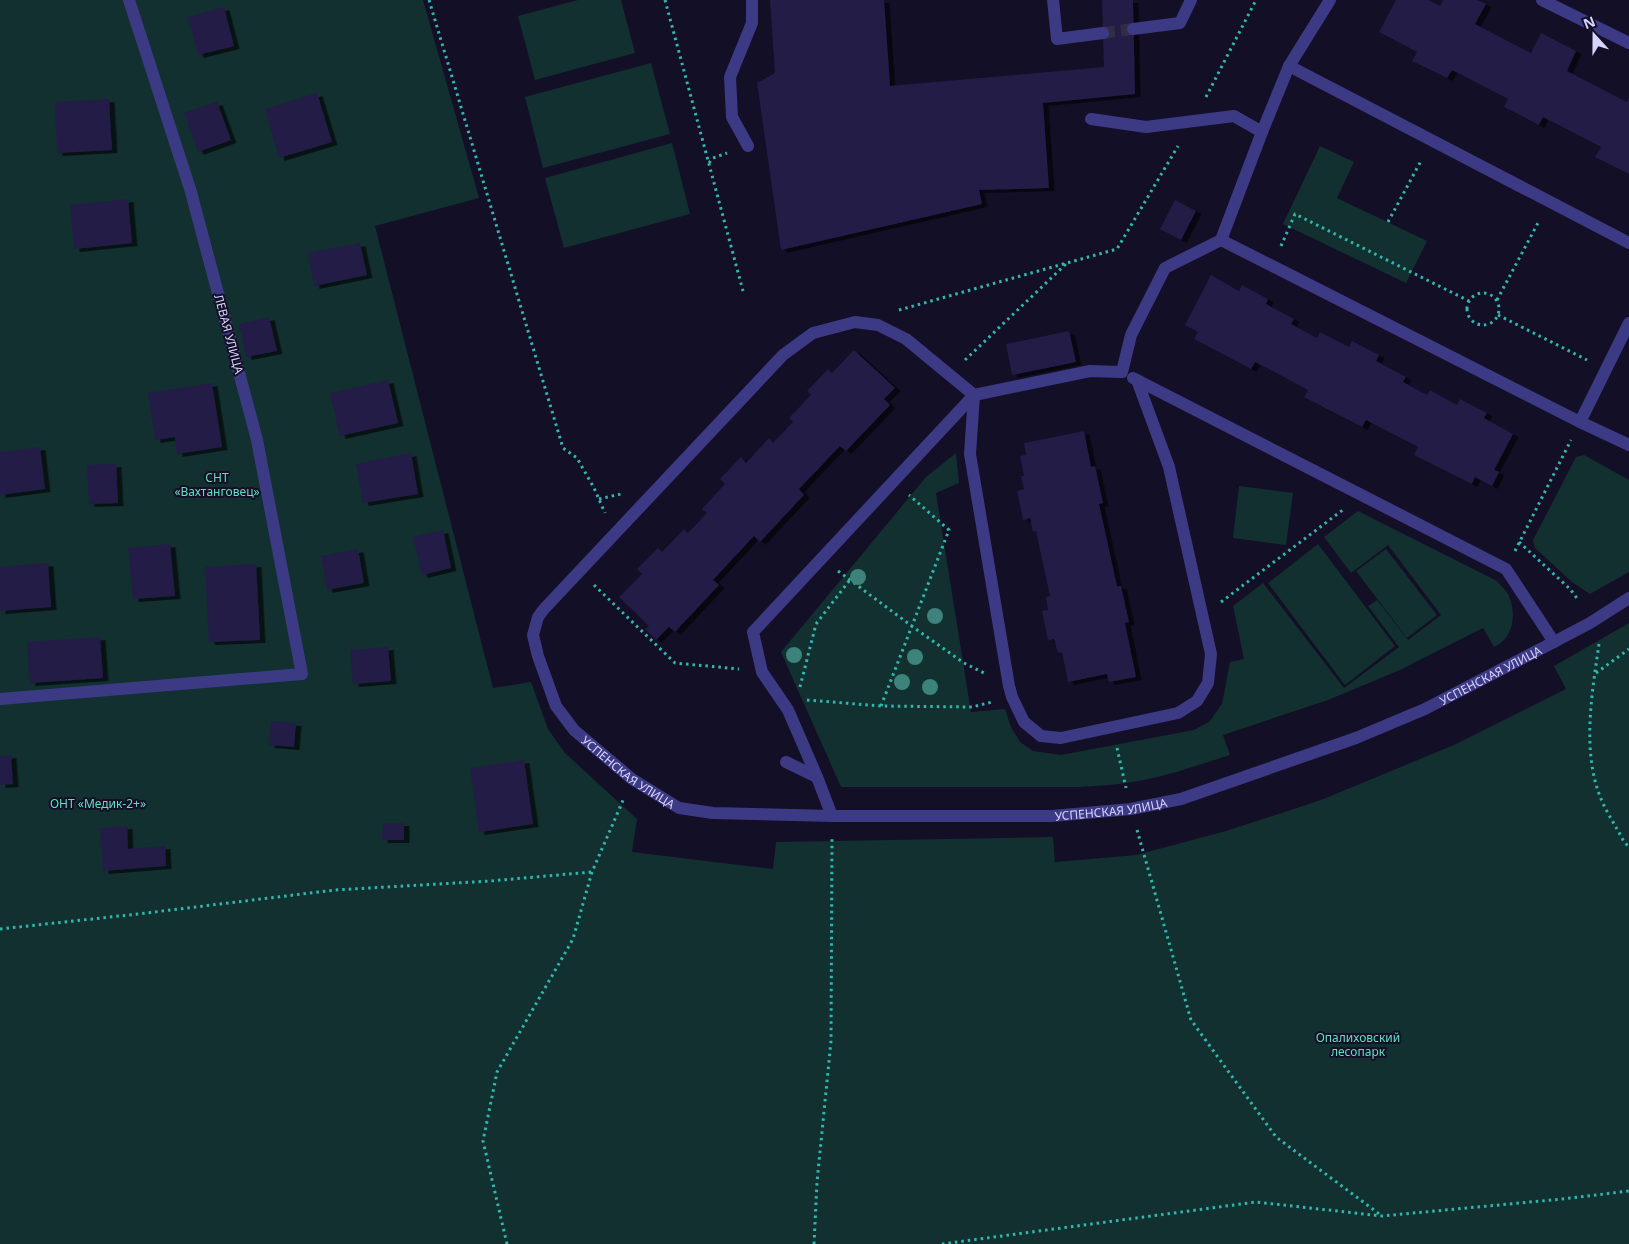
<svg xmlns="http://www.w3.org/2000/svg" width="1629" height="1244" font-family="'Noto Sans',sans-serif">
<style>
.green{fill:#12302f}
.building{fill:#241b47;filter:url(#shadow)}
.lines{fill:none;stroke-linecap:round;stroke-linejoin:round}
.minor-tunnel{stroke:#312d47;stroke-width:12;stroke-dasharray:12 6;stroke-linecap:butt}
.path{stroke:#2fb8b0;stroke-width:3;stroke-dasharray:2.5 4;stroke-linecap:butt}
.minor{stroke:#3d3a85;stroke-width:12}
.tree{fill:#3d827b}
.labels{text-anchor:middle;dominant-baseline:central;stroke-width:4;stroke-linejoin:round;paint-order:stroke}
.street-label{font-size:12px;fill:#d9d4ff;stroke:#130f26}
.park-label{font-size:12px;fill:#5fe0c0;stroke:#130f26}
</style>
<defs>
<filter id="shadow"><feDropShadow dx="5.5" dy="3" stdDeviation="0" flood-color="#0009"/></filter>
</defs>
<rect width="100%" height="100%" fill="#130f26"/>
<path class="green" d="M0,0H423L479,198L375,226L493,688L531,682L548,729L565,753L637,819L632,852L773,869L776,842L1053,837L1055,862L1136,855L1226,831L1321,800L1454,745L1566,689L1554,666L1629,623V1244H0Z
M578,0H621L635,53L535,80L518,16Z
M651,63L670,134L543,168L525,97Z
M672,143L690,214L564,248L545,178Z
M1320,146L1354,162L1337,198L1427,241L1406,283L1283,224Z
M956,453L959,483L936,493L971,712L1005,709L1011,727L1020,742L1033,751L1061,755L1194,730L1209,722L1222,704L1230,662L1244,659L1233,606L1263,583L1344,688L1399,647L1368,606L1377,600L1408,640L1441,615L1388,545L1351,573L1324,537L1358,511L1497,581C1501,586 1507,591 1509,596C1517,615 1513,639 1494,647L1483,628L1400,670L1328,700L1223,735L1230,755C1201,764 1174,774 1144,780C1123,784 1101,786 1079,787H841L781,652L926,477Z
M1584,455L1629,480V572L1590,594L1572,582L1535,548L1533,540L1576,457Z
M1239,486L1293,493L1286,545L1233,538Z
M1318,544L1395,646L1345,685L1268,583Z
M1386,549L1437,615L1407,638L1356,571Z"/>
<path class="building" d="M770,0H884L890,86L1104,67L1102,0H1133L1135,94L1043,103L1049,188L979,190L982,204L781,250L757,83L775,73Z
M1396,0H1428L1440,6L1443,0H1477L1486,4L1475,24L1531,53L1541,33L1576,51L1567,71L1627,102L1629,97V174L1595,157L1601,147L1543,117L1539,125L1504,107L1508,99L1452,70L1447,78L1412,61L1417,52L1379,32Z
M224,7L234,46L198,55L188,17Z
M317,93L332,142L279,158L265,109Z
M109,99L112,150L57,153L55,102Z
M217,102L231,140L198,152L184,113Z
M128,199L132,243L74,249L70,205Z
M1175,200L1196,211L1181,240L1160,229Z
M360,243L367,275L314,286L308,253Z
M1211,275L1239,291L1242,285L1268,299L1266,304L1294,319L1291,324L1317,338L1320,332L1349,347L1352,341L1379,355L1376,361L1406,377L1403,382L1427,395L1430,390L1457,405L1460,399L1487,413L1484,418L1513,434L1494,470L1499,472L1492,486L1475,477L1472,484L1414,455L1418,447L1366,420L1362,427L1304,397L1308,390L1282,376L1255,362L1251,369L1194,339L1198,332L1185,325Z
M269,317L277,351L246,357L239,324Z
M1069,331L1076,362L1012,375L1006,344Z
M854,350L895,388L884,399L890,405L846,451L840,446L799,489L804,495L760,542L754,536L713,580L719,585L675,632L669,627L656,640L645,629L649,626L619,597L642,574L637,569L658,548L662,552L684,529L688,533L707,513L702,509L725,484L720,479L741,457L746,463L769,438L773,443L793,422L789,418L811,395L807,391L828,369L832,373Z
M388,380L398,423L340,436L330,393Z
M212,383L222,447L177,454L175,437L155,440L148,393Z
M1084,431L1091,467L1095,466L1103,503L1099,504L1117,586H1121L1129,622L1125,623L1136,677L1109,682L1107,674L1068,682L1062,652L1058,653L1054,639L1048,640L1042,611L1048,610L1046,597L1050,596L1036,531L1033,532L1030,518L1023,520L1017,491L1024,489L1021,476H1024L1020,456L1026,455L1024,443Z
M40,447L45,489L0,495V452Z
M411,453L418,494L363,503L356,464Z
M116,464L118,503L89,504L87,465Z
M443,530L451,568L422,575L413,537Z
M170,544L175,596L133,599L128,548Z
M358,549L364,583L327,590L321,556Z
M48,563L51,607L0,611V567Z
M256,564L260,640L209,642L205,567Z
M100,637L103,678L30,683L27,642Z
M388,647L391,681L353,684L350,650Z
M271,721L296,723L294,747L269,745Z
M11,755L13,784L0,785V756Z
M524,760L533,824L479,832L470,768Z
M383,823H404V840H382Z
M127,826L128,849L165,846L166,866L103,871L100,828Z"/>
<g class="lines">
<path class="minor-tunnel" d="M1103,33L1133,29"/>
<path class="path" d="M429,0L563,448L577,458L594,488L605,513
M665,0L743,291
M1206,97L1256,0
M709,163L713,158L727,153
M1388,222L1422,159
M1281,246L1295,214L1469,301
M1467 309a16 16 0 1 1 32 0a16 16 0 1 1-32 0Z
M1497,300L1539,221
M899,310L1117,249L1178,146
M1498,315L1587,360
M965,360L1067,263
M599,499L621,494
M1519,542L1570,589L1579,601
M1515,551L1571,440
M838,571L913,627L964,663L984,673
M594,585L675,663L739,669
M1221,602L1344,509
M1599,644C1592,693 1581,754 1602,801C1608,815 1617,828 1624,842L1629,847
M1596,673L1629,649
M800,687L816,624L849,581
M807,700L881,706L972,707L992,702
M881,706L949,530L909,495
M1117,748L1126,788
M1137,830L1191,1020L1276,1137L1382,1216
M0,929L138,914L335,890L490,881L592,872
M507,1244L483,1141L497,1072L573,939L592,872L624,798
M814,1244L817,1182L831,1041L832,838
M942,1244L1256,1202L1382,1216L1562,1199L1629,1191"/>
<g class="minor">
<path d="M1053,0L1057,39L1103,33"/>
<path id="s1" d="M1330,0L1289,66L1262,132L1221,240L1165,268L1131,335L1122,372L1090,371L974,395L906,339L878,325L855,322L813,333L783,355L544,609L538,617L533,635L538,656L556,706L574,730L632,779L679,808L713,813L832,816H1052L1131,809L1181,799L1356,738L1425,709L1554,642L1590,623L1629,598"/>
<path d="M1542,0L1629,43"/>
<path d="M1133,29L1180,23L1191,0"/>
<path d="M1289,66L1629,243"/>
<path d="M1091,119L1146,127L1234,116L1262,132"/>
<path d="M748,146L732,117L730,77L752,23V0"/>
<path d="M1221,240L1580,422L1629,445"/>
<path d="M1133,378L1506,569L1554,642"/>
<path d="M974,395L970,454L1009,686L1012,697L1024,722L1041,736L1061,738L1178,713L1197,701L1208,683L1211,654L1169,467L1137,380"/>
<path d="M1580,422L1629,323"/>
<path d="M0,699L302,674L257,440L191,192L129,0"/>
<path d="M786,762L817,777"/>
<path d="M832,816L817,777L788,710L762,672L753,632L974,395"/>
</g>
</g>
<g class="tree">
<circle cx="858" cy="577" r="8"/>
<circle cx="935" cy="616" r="8"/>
<circle cx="794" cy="655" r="8"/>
<circle cx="915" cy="657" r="8"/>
<circle cx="902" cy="682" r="8"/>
<circle cx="930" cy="687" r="8"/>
</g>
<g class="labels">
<g class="street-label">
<text transform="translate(229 334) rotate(75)">ЛЕВАЯ УЛИЦА</text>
<text stroke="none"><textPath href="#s1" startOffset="2265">УСПЕНСКАЯ УЛИЦА</textPath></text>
<text stroke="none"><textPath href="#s1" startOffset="1365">УСПЕНСКАЯ УЛИЦА</textPath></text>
<text stroke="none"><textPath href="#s1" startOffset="1860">УСПЕНСКАЯ УЛИЦА</textPath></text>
</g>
<g class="park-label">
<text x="217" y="477">СНТ<tspan x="217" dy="14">«Вахтанговец»</tspan></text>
<text x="98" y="803">ОНТ «Медик-2+»</text>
<text x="1358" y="1037">Опалиховский<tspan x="1358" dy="14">лесопарк</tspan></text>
</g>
</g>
<g transform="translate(1594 35) rotate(339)" stroke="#130f26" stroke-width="4" paint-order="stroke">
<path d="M0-4L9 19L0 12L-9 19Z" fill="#d9d4ff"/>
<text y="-8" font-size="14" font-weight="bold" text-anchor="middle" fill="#d9d4ff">N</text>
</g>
</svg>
